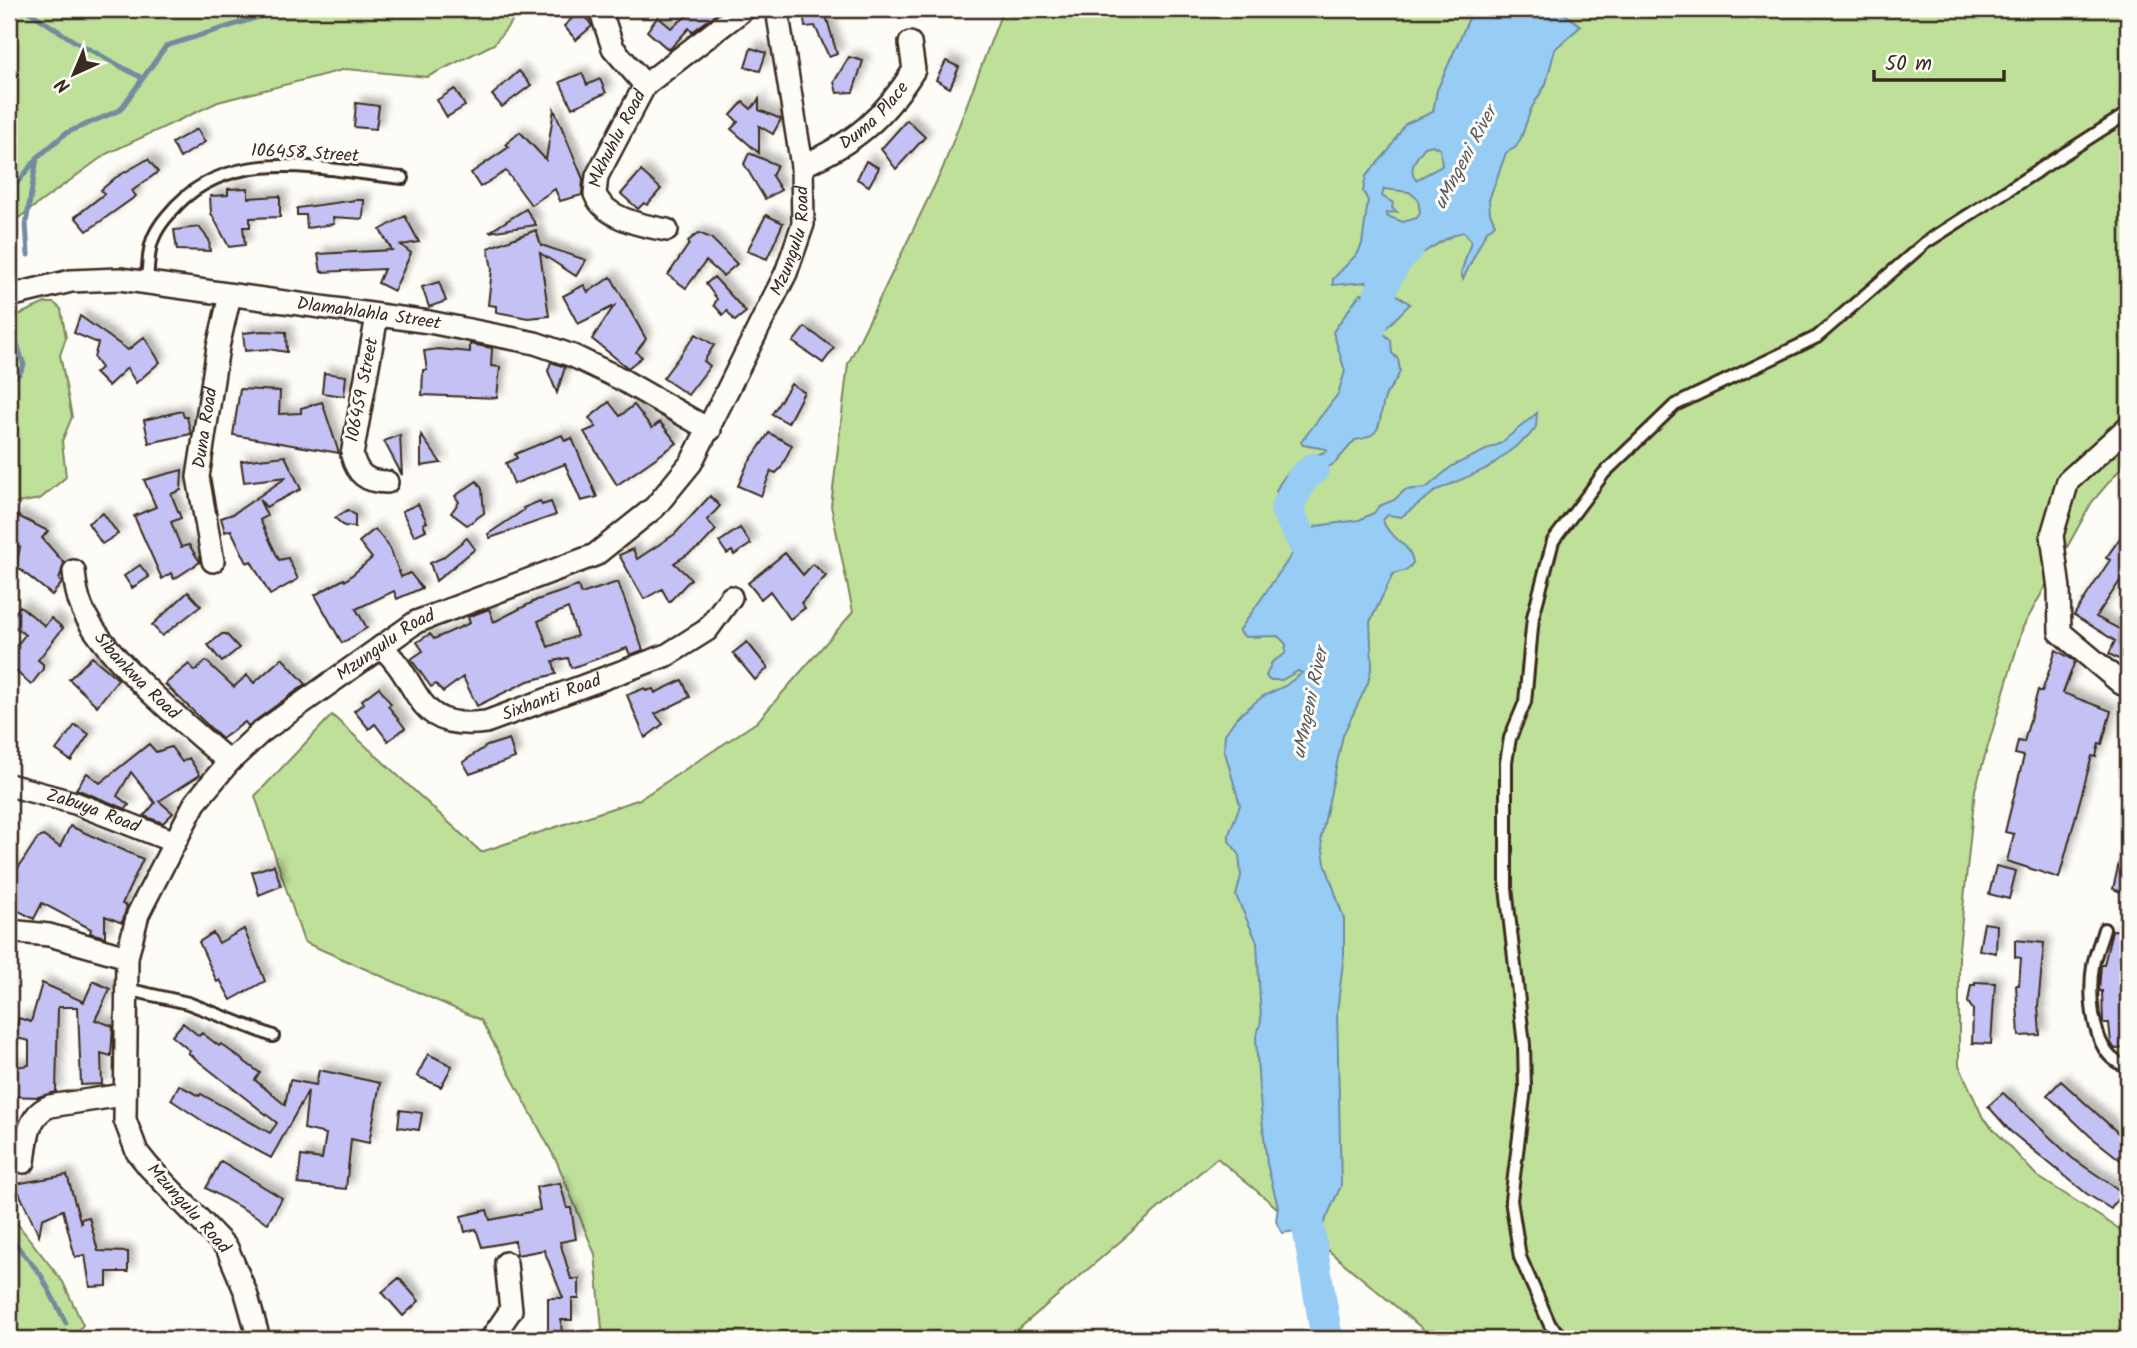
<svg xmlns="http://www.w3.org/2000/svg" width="2137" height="1348" font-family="Kalam,sans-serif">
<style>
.green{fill:#bee099;stroke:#7c855c;stroke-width:2}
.water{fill:#97ccf5;stroke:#728b9f;stroke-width:2;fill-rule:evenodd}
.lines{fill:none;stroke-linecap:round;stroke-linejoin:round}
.stream{stroke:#728b9f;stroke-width:5}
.river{stroke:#97ccf5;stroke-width:32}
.building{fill:#c4c2f4;stroke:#3b2a1e;stroke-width:2;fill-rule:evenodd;filter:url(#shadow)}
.service-casing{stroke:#3b2a1e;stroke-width:16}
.minor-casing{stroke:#3b2a1e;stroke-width:26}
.service{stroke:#fdfcf7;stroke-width:10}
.minor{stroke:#fdfcf7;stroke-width:21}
.labels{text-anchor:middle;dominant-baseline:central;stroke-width:6;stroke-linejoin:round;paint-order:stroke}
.street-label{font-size:18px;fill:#3b2a1e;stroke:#fdfcf7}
.water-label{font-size:19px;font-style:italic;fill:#575b5e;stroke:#fdfcf7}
</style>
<defs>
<filter id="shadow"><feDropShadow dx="6" dy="-6" stdDeviation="3.5" flood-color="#0004"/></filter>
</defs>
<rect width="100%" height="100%" fill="#fdfcf7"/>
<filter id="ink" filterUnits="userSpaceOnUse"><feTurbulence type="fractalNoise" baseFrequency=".0143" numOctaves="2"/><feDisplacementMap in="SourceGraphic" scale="14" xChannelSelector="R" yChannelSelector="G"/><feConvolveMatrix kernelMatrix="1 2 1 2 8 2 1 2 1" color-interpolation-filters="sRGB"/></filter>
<g filter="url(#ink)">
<path class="green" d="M9,9H522L494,44L427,77L346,69L218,102L106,154L9,225Z
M1003,9H2128V460L2092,502L2023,627L1975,790L1959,949V1065L1983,1118L2037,1176L2121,1230L2128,1220V1339H1435L1217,1158L1007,1339H603L595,1254L557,1162L481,1020L304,942L255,796L332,715L481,852L640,799L757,722L853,612L831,506L848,364L942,170Z
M45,303H54L61,309L66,338L60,355L72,417L62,441L66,477L40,499L12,504L9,510V319Z
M9,1213L63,1282L83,1325L71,1339H9Z"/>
<path class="water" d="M1473,9H1558L1581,26L1555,49L1546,84L1531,109L1521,138L1516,147L1506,153L1489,200L1490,213L1495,224L1486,232L1463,279L1461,273L1471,241L1464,232C1448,234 1399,268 1389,280L1333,285V279L1358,253L1362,244L1368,201L1363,191L1366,176L1389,150L1405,124L1433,112L1437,90ZM1432,145L1440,149L1442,166L1416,180C1407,169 1417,156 1425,147ZM1384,189L1409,192L1418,199L1420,213L1417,218L1403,222L1387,216V213L1397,212L1392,208L1393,203L1382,196Z
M1388,289L1410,304L1382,332L1391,340L1392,353L1398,359L1400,371C1397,381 1390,387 1386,395C1376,418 1388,436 1355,440L1335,463L1306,480L1294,499L1281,501L1276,491C1287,466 1303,460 1327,451L1326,449L1303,445L1301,442L1338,394L1345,371L1333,332L1360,294H1363L1365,305Z
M1537,413L1536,427L1529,436L1488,468L1437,490L1401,517L1388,515L1383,520C1387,538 1411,542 1413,563L1407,570L1393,574L1370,622L1372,665L1368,683L1343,735L1321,838L1325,863L1344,919V954L1337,1012L1341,1186L1324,1223L1318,1228L1282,1233L1276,1221L1278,1207L1267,1164L1259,1090L1256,1038L1261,1021L1257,942L1236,896L1241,876L1239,854L1229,841V834L1240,805L1224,749L1225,734L1237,717L1263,696L1285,686L1302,673L1298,671L1282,680H1269L1266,676L1272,662L1285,654L1286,644L1278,636L1245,637L1239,631L1295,550L1310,537L1316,526L1359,520L1374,513L1379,506L1394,500L1405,490L1426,488L1452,466L1501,443Z"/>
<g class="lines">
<path class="stream" d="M25,9L74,41L142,78
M9,193L35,161
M28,255L26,223L37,158L66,133L120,110L166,46L284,9
M9,382L20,373L24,365L9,320
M9,1236L41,1275L66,1323"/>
<path class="river" d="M1368,333C1381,299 1380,273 1409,247
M1313,469L1302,479L1286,509L1324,580
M1301,1185L1327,1339"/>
</g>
<path class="building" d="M696,9H723L692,32L689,28L669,50L647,31L658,17L671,28Z
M809,9H824L837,54L829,57L815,26L805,27L803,11Z
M581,10L592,26L576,40L564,26Z
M751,48L766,53L760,71L745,67Z
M849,57L863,61L853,92L837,93L834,82Z
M946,61L959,67L950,88L936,80Z
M519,71L531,85L502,107L492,95Z
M582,73L587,85L600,79L606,93L572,108L560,82Z
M455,89L465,106L447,117L437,100Z
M759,99V110L781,119L773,134L759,126V153L731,129L738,122L731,115L743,102L751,109Z
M356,103L379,106L376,129L354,127Z
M554,109L583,179L582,195L560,201L555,189L531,205L506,171L480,187L471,173L509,147L506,144L520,132L546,160Z
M907,120L925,137L896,169L881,149Z
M197,129L205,142L180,158L172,143Z
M749,153L777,165L772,176L781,190L765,199L744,164Z
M148,159L158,172L132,191L136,196L87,231L75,217L104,194L101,190L115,178Z
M866,161L879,168L869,186L857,179Z
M641,171L661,189L647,205L644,203L638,209L621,194Z
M248,188V198L280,196V217L250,218V227H243L245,245L229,247L211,213L210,196L228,195V189Z
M356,200H364L363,219L333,217L334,224L307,228L306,215H297V208Z
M526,209L536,225L489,232Z
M766,215L783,223L767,259L747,251Z
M405,216L419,242L401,245L411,253L394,291L378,283L384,269L321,272L318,254L392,250L380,230Z
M199,227L209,240L210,251L177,250L174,230Z
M536,230L541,245L586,260L576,276L540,253L549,316L528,318L496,312V306L488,305L492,269L488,248Z
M699,233L711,238L737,264L723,276L706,261L686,288L668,275L689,244L688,241Z
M611,277L646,339L636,352L642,357L628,368L592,339L614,306L578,324L563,296L584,285L588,292Z
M714,277L746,312L735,321L727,311L723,315L714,305L717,299L706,284Z
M439,282L446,301L429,307L422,287Z
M80,316L128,350L144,337L160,362L136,383L127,368L108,386L95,373L101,368L94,358L98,343L74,333Z
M805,327L834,348L823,363L793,342Z
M262,331L286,332L287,352L268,349L245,351L243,333Z
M696,334L714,345L704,361L710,366L688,395L663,378Z
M470,344L492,348L491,366L500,367L497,398L422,395L423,370H427L424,351L438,349L470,352Z
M551,362L565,367L557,393L548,371Z
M324,373L346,376L344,396L322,393Z
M791,384L804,392L788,423L772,414Z
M240,389L280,391L279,414L301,413V408L322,402L339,453L233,435Z
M609,402L620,416L634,405L652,428L660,422L677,443L617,485L584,432L596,427L589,418Z
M182,411L184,417H187L191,434L149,443L144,420Z
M769,433L792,445L781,468L776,473L771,471L761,496L738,486L747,465Z
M400,435L402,475L384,441Z
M421,435L441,463L421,466Z
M562,435L565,441L572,438L597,497L581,501L565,464L514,484L506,463L517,458L515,454Z
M285,456L301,489L266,507L259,499L267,516L260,520L279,560L288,558L298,579L270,595L251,561L247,563L231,530L225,532L221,518L233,514L287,477L244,482L241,461Z
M182,470L181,490L171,494L181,518L171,522L181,547L189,545L200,562L174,579L171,573L162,579L134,516L156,507L144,480Z
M477,481L482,489L484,513L467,525L451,513L459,502L455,496Z
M710,496L720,506L707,520L716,530L701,546L674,563L691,579L669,602L662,589L644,599L619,555L633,549L637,559L675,534Z
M540,501L542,505L551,502L556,515L490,538L488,534L524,510L523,508Z
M418,504L427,522L423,524L426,530L414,536L402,511Z
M348,510L355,515V527L344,526L335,518Z
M103,513L118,534L102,544L88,523Z
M16,515L48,531L42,538L64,563L59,580L62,583L52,595L16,566L20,547L9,541V529Z
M2128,527V569L2096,617L2121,630L2128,617V664L2109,654L2115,641L2074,615L2110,560L2106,558Z
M740,528L751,544L734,555L732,551L727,554L719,542Z
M375,529L390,548L401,577L410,573L422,588L397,599L394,591L356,609L367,628L342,643L315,595L344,579L345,581L372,558L359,542Z
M467,538L475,549L436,581L430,563L442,558Z
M785,553L803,575L813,564L826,576L801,603L805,608L790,619L770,591L761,599L748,583Z
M140,565L149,577L132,588L124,576Z
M618,582L643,650L630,655L627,648L571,668L568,658L553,661L556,674L528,681L477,706L463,677L443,692L436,684L431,687L411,659L423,651L417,642L430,634L434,639L470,623L468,617L489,609L494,622L537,600L578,586L581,594ZM568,608L577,636L548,647L538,621Z
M188,592L201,606L162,636L152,625Z
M20,606L45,626L51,618L63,628L38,660L43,664V669L31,685L9,665V655L25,635L9,622Z
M222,634H226L239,648L222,662L208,645Z
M747,642L768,668L755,680L733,653Z
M2056,650L2075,661L2063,693L2111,711L2102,744L2099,743L2096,757L2092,756L2059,878L2007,861L2014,834L2005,832L2024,756L2015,754L2018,741L2024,742L2038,690L2042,692Z
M92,657L118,679L97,706L69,679Z
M282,658L306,684L248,726L245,722L222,739L165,684L189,664L195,671L206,661L234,687L247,675L254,683Z
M682,680L690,697L655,714L663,724L645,738L627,695L645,688L646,691L653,689L655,693Z
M379,687L391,704L388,706L405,728L388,741L375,724L369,729L354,711L364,703L362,700Z
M75,725L89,734L71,761L56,750Z
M509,739L515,758L470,774L463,762L487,746Z
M149,744L156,752L171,747L182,762L189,758L200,775L159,801L173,813L163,823L144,816L155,803L131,772L117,796L129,805L126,809L76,789L87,773L100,783Z
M70,826L143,859L122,904L127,906L122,923L105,916V937L90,933L91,929L42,903L34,919L9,906V882L37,839L43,836L60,847Z
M2126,850L2128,851V895L2113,889L2121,854Z
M274,865L281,886L259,895L252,872Z
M1996,866L2016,871L2009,899L1989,894Z
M1984,923L1997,925L1996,953L1979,950Z
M244,929L265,981L231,1000L220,980L217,982L199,942L213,933L219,943Z
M2112,930L2128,931L2127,1048L2115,1049L2111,1043L2109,1023H2103L2102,991H2099L2101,965H2104Z
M2015,940L2044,943L2038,1006L2040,1035L2019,1036L2016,985H2019L2021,958L2015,957Z
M93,981L110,989L95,1020L113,1026L111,1056L101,1053L102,1084L81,1085L78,1007H58L56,1092L38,1097L9,1096V1068L29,1065V1041L13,1037L19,1018L31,1022L42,983L84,1002Z
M1975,982L1995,983L1991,1044L1972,1043L1973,1010L1968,1002L1971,985H1975Z
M183,1023L199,1036L202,1033L219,1046L221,1044L260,1073L255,1080L285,1105L290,1080L316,1085L319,1070L380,1083L369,1143L351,1139L346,1189L298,1184L301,1156L322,1159L326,1134L304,1129L308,1091L271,1158L207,1124L171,1100L179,1085L199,1096L201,1094L270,1133L277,1123L188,1053L190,1051L172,1036Z
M428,1054L452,1066L441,1087L417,1076Z
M2061,1081L2128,1142V1166L2090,1136L2047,1095Z
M2003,1093L2072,1158L2122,1192L2111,1209L2087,1194L2010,1131L1988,1106Z
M400,1110L422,1113L419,1130L398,1127Z
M221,1161L282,1198L268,1223L206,1188Z
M67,1175L81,1224V1219L89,1217L98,1251L128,1252V1272H107V1286L90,1287L85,1255L75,1257L63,1210L42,1219L39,1236L15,1184Z
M560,1183L567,1208H571L576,1239L560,1242L571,1279H579V1299H572V1320H561L562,1339H548V1298H563L544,1250L517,1255L515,1241L482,1247L476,1229L465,1232L461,1216L487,1210L490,1220L540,1210L536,1187Z
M399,1278L419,1301L403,1316L382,1292Z"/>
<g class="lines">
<g class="service-casing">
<path id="service" d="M147,283C148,271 148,257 151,245C155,229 166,217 177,205C236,144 328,171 403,178
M2104,929C2101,941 2095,953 2093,966C2088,995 2092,1060 2128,1066
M126,989L188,1003L273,1036
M1564,1339L1550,1325L1520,1257L1511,1200L1525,1089L1524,1045L1506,888V762L1510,738L1525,702L1533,617L1553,541L1604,473L1675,405L1817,337L1925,243L2128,113"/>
</g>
<g class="minor-casing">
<g id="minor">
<path d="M600,9L613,48L645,85"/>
<path id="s1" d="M802,166C854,143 884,118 914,70L910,43"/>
<path id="s2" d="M667,230C644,226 605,219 595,194L597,176L645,85L744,9"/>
<path id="s3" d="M9,296L71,281L120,279L429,322L535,343L573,356L619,378L710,430"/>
<path d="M377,316L352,455C357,474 366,482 387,482"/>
<path id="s4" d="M213,561L198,477L218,347L230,295"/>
<path id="s5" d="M74,571C75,584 77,596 82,608C102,656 188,726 229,762"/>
<path id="s6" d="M381,647C423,682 411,732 486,722L667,655L707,630L731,597"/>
<path d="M2122,684L2060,632L2059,589L2052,535L2068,481L2128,427"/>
<path id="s7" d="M9,785L75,803L175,842"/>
<path d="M9,931L49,935L127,957"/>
<path d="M24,1162C27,1141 27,1115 50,1106L123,1095"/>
<path id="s8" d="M259,1339L246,1293L227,1248L149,1167L137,1152L125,1120L127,957L138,914L195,803L229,762L260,733L416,622L595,555L655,507L691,463L786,273L803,224L802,166L777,9"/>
<path d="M491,1339L511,1310L506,1263"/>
</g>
</g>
<use href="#service" class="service"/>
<use href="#minor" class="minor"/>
</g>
</g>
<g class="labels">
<g class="street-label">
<text stroke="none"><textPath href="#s1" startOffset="89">Duma Place</textPath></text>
<text stroke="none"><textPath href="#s2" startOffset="144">Mkhuhlu Road</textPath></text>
<text transform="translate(305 154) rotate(3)">106458 Street</text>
<text stroke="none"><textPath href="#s8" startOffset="1452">Mzungulu Road</textPath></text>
<text stroke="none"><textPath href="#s3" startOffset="364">Dlamahlahla Street</textPath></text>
<text transform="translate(363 390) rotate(-79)">106459 Street</text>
<text stroke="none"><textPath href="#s4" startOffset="135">Duna Road</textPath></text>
<text stroke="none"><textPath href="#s8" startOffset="844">Mzungulu Road</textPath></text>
<text stroke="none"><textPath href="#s5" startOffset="126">Sibankwa Road</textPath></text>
<text stroke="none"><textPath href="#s6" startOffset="210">Sixhanti Road</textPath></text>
<text stroke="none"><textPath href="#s7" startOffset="88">Zabuya Road</textPath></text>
<text transform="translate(188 1209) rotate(48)">Mzungulu Road</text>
</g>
<g class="water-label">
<text transform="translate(1466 158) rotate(-62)">uMngeni River</text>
<text transform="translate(1311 703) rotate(-78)">uMngeni River</text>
</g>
</g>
<rect width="2137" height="1348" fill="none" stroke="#fdfcf7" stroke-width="35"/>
<rect x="18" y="18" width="2102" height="1313" fill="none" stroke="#3b2a1e" stroke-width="2.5" filter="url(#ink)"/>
<g transform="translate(74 74) rotate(224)" stroke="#fdfcf7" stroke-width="5" paint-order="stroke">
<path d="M0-5L12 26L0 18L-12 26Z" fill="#3b2a1e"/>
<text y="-10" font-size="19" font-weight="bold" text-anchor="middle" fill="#3b2a1e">N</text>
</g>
<path d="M1874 70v10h130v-10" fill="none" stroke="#3b2a1e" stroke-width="3.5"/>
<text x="1885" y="70" font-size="21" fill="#3b2a1e" stroke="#fdfcf7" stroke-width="5" paint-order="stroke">50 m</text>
</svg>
